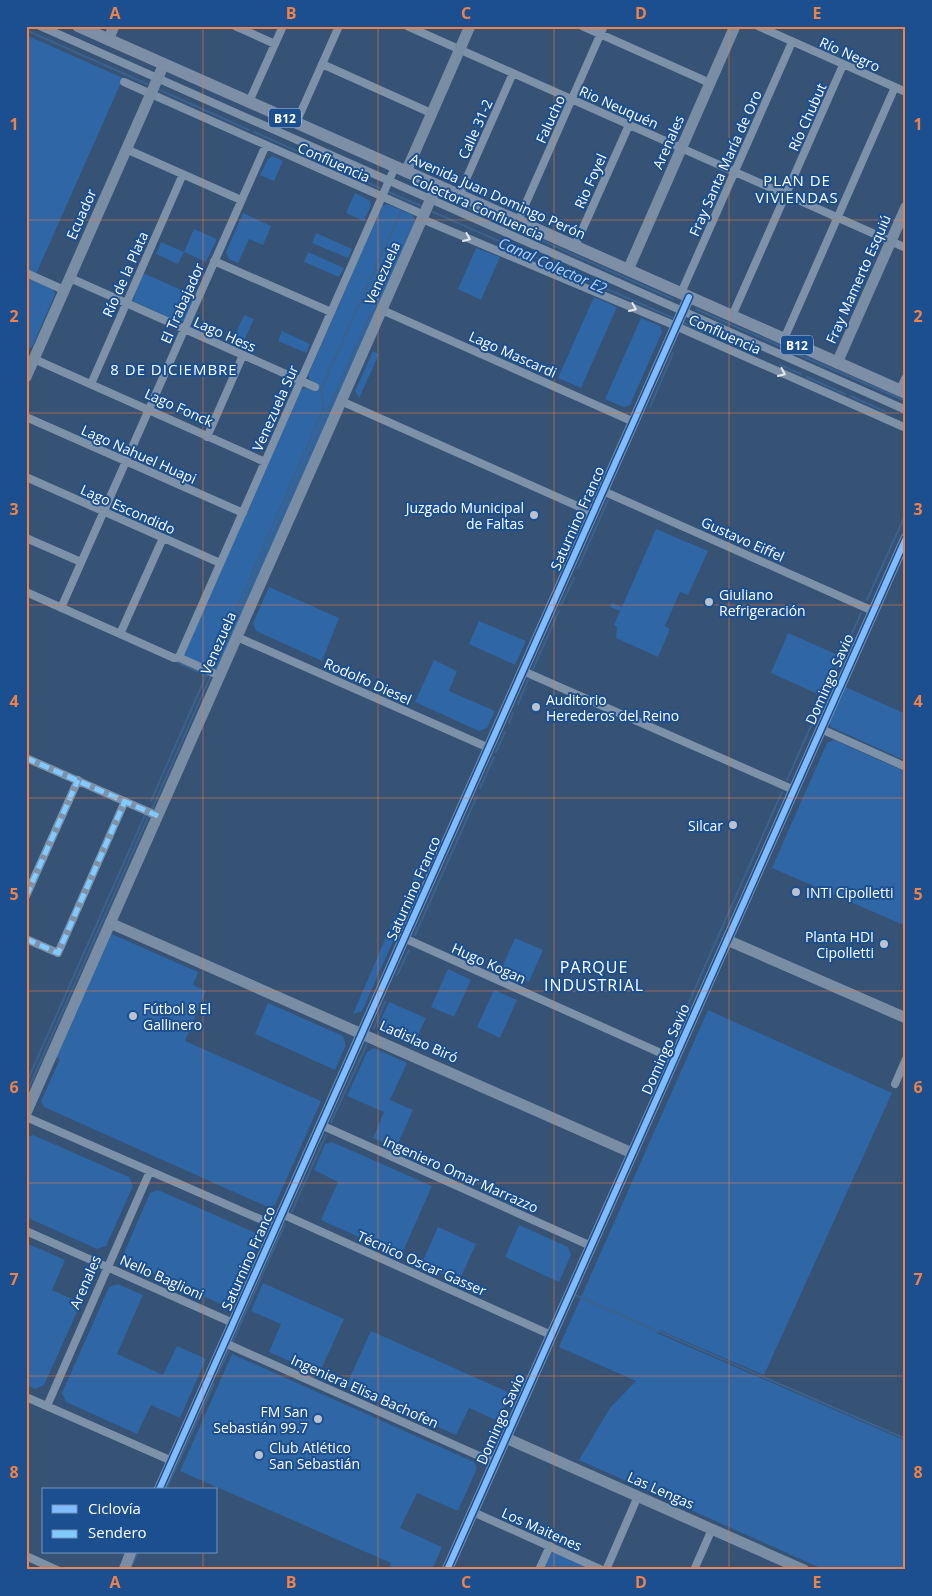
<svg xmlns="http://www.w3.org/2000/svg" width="932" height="1596" font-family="'Open Sans',sans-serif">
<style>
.green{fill:#2f66a5}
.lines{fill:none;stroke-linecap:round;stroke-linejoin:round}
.stream{stroke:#3b618d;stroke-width:2}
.street{stroke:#7d92a8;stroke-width:8}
.secondary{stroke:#798da4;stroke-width:11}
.primary{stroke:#7d8ea7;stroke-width:12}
.quiet{stroke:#80caff;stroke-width:5;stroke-dasharray:10 5;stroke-linecap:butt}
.cycleway-casing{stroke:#1b4f8f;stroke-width:9}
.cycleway{stroke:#80bcff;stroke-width:6}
.oneway{stroke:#e5e9ee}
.grid{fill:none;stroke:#ee8249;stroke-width:1;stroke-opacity:0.55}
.poi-dot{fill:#b9c2ce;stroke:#1b4f8f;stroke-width:2}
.labels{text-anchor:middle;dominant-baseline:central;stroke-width:4;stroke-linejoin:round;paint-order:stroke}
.shield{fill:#1b4f8f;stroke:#bbcadd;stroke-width:1}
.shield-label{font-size:12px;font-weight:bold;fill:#fff}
.street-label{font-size:14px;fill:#fff;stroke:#1b4f8f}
.poi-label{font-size:14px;fill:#fff;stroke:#1b4f8f;text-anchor:start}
.neighbourhood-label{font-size:15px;letter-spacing:1px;fill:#fff;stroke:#1b4f8f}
.water-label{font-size:15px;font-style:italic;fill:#b5d3f5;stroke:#1b4f8f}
.quarter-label{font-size:16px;letter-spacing:1px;fill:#fff;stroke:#1b4f8f}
.neatline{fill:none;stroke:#ee8249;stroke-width:2}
.grid-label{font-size:16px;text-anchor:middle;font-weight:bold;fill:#ee8249}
</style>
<rect width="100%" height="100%" fill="#365274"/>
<path class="green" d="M26,35L123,78L36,274L26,270Z
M273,156L283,161L274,181L260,175L268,159Z
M355,193L369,200L371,205L364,221L346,213Z
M387,204L413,215L415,221L214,675L181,660L301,390L306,388L316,392L319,385L310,380L308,375L382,206Z
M243,213L271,226L263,245L249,239L238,263L229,259L226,252Z
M194,229L217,239L206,262L184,252L178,264L156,254L161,242L184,252Z
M316,233L352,249L348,258L312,243Z
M476,248L500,257L481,300L458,289Z
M308,252L344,268L339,277L304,262Z
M143,273L195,296L184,321L179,322L133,301Z
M26,278L53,289L55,294L32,347L27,350Z
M594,297L617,307L581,388L558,378Z
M244,315L254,319L241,347L232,342Z
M641,318L660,326L662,332L630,405L624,407L605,399Z
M282,331L310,344L306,353L278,341Z
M373,351L379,354L359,398L355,391Z
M656,529L708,551L688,595L680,592L665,626L670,629L658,657L616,638L617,627L614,625L620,611L610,607L612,603L622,607Z
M269,587L339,618L322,661L256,631L253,623Z
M479,621L526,641L515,665L469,644Z
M788,633L838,655L820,695L771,673Z
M434,660L457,671L449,691L495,711L487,728L479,731L415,702Z
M843,686L906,714V761L831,727L829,721Z
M834,740L906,772V926L772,868L827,743Z
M425,852L431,855L409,905L405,898Z
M395,916L403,919L362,1011L353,1014Z
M107,932L198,972L193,985L206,991L185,1041L321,1101L275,1205L268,1207L44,1107L41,1101L60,1059L53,1056Z
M515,938L543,950L529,982L501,970Z
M448,969L471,980L454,1017L431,1007Z
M494,990L517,1000L500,1038L477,1027Z
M389,1002L426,1018L414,1044L383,1030L379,1023Z
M268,1003L343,1036L346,1045L335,1070L255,1034Z
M708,1010L892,1093L764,1375L659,1330L657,1333L906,1441V1563L903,1570H825L579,1460L610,1408L636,1381L559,1347Z
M374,1048L407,1063L390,1100L413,1110L396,1148L373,1138L384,1112L347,1096L367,1052Z
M33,1135L129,1177L133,1186L106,1246L97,1249L26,1217V1137Z
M332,1142L432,1186L401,1256L321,1220L338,1182L314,1170L325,1144Z
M158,1190L256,1233L259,1241L232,1302L223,1305L127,1262L124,1253L150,1193Z
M519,1225L568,1247L571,1255L559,1282L505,1257Z
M438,1227L476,1244L459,1281L421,1265Z
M26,1243L65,1260L52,1290L81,1303L44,1385L35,1389L26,1385Z
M263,1283L344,1319L319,1374L269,1352L281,1324L251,1311Z
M118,1284L143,1295L117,1354L163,1375L177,1346L206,1359L180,1418L151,1405L137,1434L66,1402L62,1393L109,1287Z
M371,1331L510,1393L498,1421L469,1408L456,1435L346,1386Z
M232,1354L474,1462L477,1468L458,1511L417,1493L400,1528L442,1547L432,1570H389L391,1563L180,1471Z
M554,1552L594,1570H543L551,1554Z"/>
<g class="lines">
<path class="stream" d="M26,30L147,84
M160,90L249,130
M254,132L380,188
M389,192L421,206
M446,198L673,299
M433,212L673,318
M696,309L780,346
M684,323L736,345
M790,351L906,401
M780,365L801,374
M807,377L845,394
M851,396L884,411
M650,407L673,353
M578,568L608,500
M867,600L906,513
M561,605L574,578
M175,661L207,676
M211,667L324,408L321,389L402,209
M533,669L559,611
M213,671L371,313L374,314
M518,704L528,680
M509,723L513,713
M496,752L505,732
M787,780L861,613
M480,788L494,757
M151,801L206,676
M152,809L211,675
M415,935L477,796
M397,975L409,950
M682,1018L782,792
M374,1028L385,1002
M26,1084L145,815
M26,1094L149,815
M331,1122L367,1044
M292,1211L326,1135
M575,1295L906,1439
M233,1341L285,1224
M218,1374L229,1350
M166,1490L214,1384
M26,1568L30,1570
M130,1570L138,1552"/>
<path class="street" d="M40,26L906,410
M235,26L275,44
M407,26L906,248
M582,26L710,83
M758,26L906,92
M322,64L431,113
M124,82L424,215
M249,102L283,26
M296,123L339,26
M126,149L241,200
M459,195L513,73
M422,219L669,323L906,428
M518,221L604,26
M575,246L629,125
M214,261L331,312
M26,273L64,290
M70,278L315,387
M681,293L792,42
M382,310L634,422
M732,316L843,65
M784,339L895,87
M34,359L265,462
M91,384L183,174
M900,390L906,377
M341,401L593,513
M26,417L243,513
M207,437L243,355
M26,477L220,563
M603,491L873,611
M26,538L81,562
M26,592L174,658L179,657L395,167
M61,608L266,145
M120,634L163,538
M237,637L489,748
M178,657L220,676
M523,671L794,790
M821,729L906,767
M26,758L158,816
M26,896L78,780
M404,938L674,1059
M26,939L58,953L125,801
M895,1084L906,1059
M26,1117L276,1226
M321,1125L591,1246
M282,1214L551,1335
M26,1231L233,1323
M225,1343L495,1463
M26,1397L172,1461
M47,1406L150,1171
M473,1512L602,1570
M26,1556L57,1570
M539,1570L550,1546
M606,1570L638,1496
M694,1570L712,1529"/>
<path class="secondary" d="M108,40L114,26
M406,172L470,26
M628,270L735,26
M837,363L906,207
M26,377L164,64
M110,923L632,1153
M727,940L906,1018
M26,1113L437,185
M506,1438L804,1570
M159,1490L689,297
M124,1570L131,1552
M447,1570L906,538"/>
<path class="primary" d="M78,26L906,393"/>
<path class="quiet" d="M26,758L158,816
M26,896L78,780
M26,939L58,953L125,801"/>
<g class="cycleway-casing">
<path id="cycleway" d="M159,1490L689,297
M447,1570L906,538"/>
</g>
<use href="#cycleway" class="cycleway"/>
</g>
<defs><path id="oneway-chevron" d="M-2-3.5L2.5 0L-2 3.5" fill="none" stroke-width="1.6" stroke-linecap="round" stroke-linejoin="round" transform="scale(1.25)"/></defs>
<g class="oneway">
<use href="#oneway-chevron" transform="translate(467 238) rotate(23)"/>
<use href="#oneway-chevron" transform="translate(633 308) rotate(23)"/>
<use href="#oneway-chevron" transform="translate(782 373) rotate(24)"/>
</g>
<path class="grid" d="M203,26V1490M378,26V1570M554,26V1570M729,26V1570M26,220H906M26,413H906M26,605H906M26,798H906M26,991H906M26,1183H906M26,1376H906M203,1552V1570"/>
<g class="poi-dot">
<circle cx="534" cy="515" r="5"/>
<circle cx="709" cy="602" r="5"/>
<circle cx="536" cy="707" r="5"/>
<circle cx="733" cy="825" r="5"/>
<circle cx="796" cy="892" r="5"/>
<circle cx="884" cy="944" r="5"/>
<circle cx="133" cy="1016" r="5"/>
<circle cx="318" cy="1419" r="5"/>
<circle cx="259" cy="1455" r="5"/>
</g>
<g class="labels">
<g class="shield">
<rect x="269" y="108.5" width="32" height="19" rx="4"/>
<rect x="781" y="335.5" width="32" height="19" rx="4"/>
</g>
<g class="shield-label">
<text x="285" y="118">B12</text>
<text x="797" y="345">B12</text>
</g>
<g class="street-label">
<text transform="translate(850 54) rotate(24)">Río Negro</text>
<text transform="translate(619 107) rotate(24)">Rio Neuquén</text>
<text transform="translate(807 117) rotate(-66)">Río Chubut</text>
<text transform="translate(550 119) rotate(-66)">Falucho</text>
<text transform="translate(475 129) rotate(-66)">Calle 31-2</text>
<text transform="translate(668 142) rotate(-66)">Arenales</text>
<text transform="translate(334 162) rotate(24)">Confluencia</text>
<text transform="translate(725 163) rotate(-66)">Fray Santa María de Oro</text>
<text transform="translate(590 181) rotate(-66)">Rio Foyel</text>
<text transform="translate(498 196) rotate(24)">Avenida Juan Domingo Perón</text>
<text transform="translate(478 207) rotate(24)">Colectora Confluencia</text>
<text transform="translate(81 214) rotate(-66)">Ecuador</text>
<text transform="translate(382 273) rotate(-66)">Venezuela</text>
<text transform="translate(125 274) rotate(-66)">Río de la Plata</text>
<text transform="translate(858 279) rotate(-66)">Fray Mamerto Esquiú</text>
<text transform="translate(182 303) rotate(-66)">El Trabajador</text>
<text transform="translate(225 334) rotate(24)">Lago Hess</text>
<text transform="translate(725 334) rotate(24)">Confluencia</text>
<text transform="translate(513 354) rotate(24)">Lago Mascardi</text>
<text transform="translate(179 407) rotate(24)">Lago Fonck</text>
<text transform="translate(275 408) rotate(-66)">Venezuela Sur</text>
<text transform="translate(139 454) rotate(24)">Lago Nahuel Huapi</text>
<text transform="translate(128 509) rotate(24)">Lago Escondido</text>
<text transform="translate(577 518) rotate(-66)">Saturnino Franco</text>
<text transform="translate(743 539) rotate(24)">Gustavo Eiffel</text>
<text transform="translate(218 643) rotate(-66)">Venezuela</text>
<text transform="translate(829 679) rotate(-66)">Domingo Savio</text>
<text transform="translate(368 681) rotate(24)">Rodolfo Diesel</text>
<text transform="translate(413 888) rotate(-66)">Saturnino Franco</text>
<text transform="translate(489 963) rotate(24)">Hugo Kogan</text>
<text transform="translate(419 1041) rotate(24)">Ladislao Biró</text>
<text transform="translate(665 1049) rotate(-66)">Domingo Savio</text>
<text transform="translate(461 1174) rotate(24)">Ingeniero Omar Marrazzo</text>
<text transform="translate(248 1258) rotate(-66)">Saturnino Franco</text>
<text transform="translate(422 1263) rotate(24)">Técnico Oscar Gasser</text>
<text transform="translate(162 1277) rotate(24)">Nello Baglioni</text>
<text transform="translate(85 1282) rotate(-66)">Arenales</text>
<text transform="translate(365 1391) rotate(24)">Ingeniera Elisa Bachofen</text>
<text transform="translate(500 1419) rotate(-66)">Domingo Savio</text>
<text transform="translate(661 1490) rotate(24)">Las Lengas</text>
<text transform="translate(542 1529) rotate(24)">Los Maitenes</text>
</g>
<g class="poi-label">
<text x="524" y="507" text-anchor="end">Juzgado Municipal<tspan x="524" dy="16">de Faltas</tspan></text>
<text x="719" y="594">Giuliano<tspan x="719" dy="16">Refrigeración</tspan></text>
<text x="546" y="699">Auditorio<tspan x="546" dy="16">Herederos del Reino</tspan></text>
<text x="723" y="825" text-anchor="end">Silcar</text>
<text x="806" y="892">INTI Cipolletti</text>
<text x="874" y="936" text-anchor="end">Planta HDI<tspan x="874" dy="16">Cipolletti</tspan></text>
<text x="143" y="1008">Fútbol 8 El<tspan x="143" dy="16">Gallinero</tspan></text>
<text x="308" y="1411" text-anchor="end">FM San<tspan x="308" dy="16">Sebastián 99.7</tspan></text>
<text x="269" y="1447">Club Atlético<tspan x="269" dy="16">San Sebastián</tspan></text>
</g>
<g class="neighbourhood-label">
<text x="797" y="180">PLAN DE<tspan x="797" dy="17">VIVIENDAS</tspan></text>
<text x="174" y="369">8 DE DICIEMBRE</text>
</g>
<g class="water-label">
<text transform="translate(553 265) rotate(24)">Canal Colector E2</text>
</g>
<g class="quarter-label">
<text x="594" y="967">PARQUE<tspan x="594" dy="18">INDUSTRIAL</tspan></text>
</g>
</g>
<rect width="932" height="1596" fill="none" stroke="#1b4f8f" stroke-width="55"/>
<rect x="42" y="1488" width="175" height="65" fill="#1b4f8f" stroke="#7695bc"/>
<rect x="52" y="1505" width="25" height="8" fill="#80bcff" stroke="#7695bc"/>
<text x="88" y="1514" font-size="15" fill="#ffffff">Ciclovía</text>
<rect x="52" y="1530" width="25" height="8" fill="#80caff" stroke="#7695bc"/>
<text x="88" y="1538" font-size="15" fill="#ffffff">Sendero</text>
<rect x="28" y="28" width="876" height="1540" class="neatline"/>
<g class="grid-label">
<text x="115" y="19">A</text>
<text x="291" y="19">B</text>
<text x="466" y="19">C</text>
<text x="641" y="19">D</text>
<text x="817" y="19">E</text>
<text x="14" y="130">1</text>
<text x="918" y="130">1</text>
<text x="14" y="322">2</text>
<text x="918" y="322">2</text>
<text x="14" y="515">3</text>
<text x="918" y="515">3</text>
<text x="14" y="707">4</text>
<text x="918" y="707">4</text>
<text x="14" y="900">5</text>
<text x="918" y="900">5</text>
<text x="14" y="1093">6</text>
<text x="918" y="1093">6</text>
<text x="14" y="1285">7</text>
<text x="918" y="1285">7</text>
<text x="14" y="1478">8</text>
<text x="918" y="1478">8</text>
<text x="115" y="1588">A</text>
<text x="291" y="1588">B</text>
<text x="466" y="1588">C</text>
<text x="641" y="1588">D</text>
<text x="817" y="1588">E</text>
</g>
</svg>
